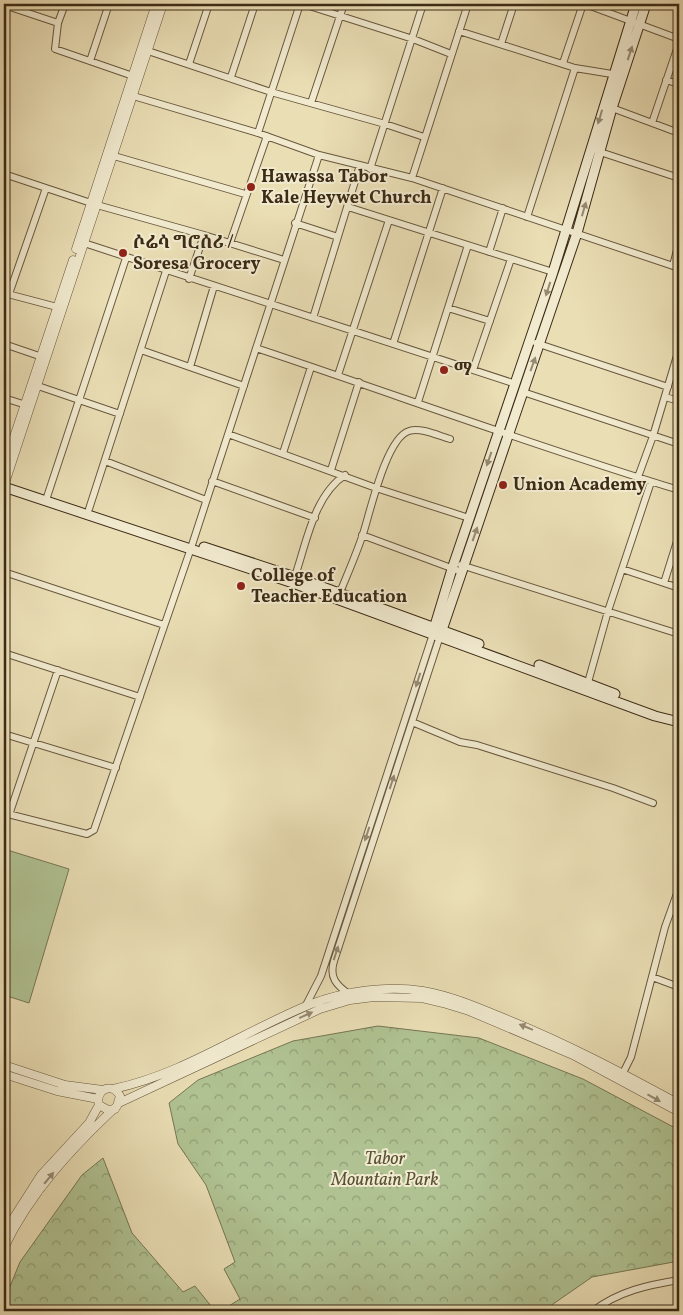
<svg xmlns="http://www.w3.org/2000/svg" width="683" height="1315" font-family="Vollkorn,'Noto Serif Ethiopic',serif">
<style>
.forest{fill:url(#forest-crowns);stroke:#767654}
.park{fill:#b0c292;stroke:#767654}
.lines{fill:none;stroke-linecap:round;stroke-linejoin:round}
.minor-casing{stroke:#68583e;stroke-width:8}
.tertiary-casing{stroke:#68583e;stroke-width:9}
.secondary-casing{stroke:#3c2b16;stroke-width:11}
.minor{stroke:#f1eacf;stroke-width:6}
.tertiary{stroke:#f1eacf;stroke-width:8}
.secondary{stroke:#f1eacf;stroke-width:9}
.oneway{fill:#968a72}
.poi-dot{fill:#8f2418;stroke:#f1eacf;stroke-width:2}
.labels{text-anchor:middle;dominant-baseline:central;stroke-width:4;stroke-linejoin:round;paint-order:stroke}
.poi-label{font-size:18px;font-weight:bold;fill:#3c2b16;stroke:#f1eacf;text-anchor:start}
.park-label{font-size:18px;font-style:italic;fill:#595135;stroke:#f1eacf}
</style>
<defs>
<pattern id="forest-crowns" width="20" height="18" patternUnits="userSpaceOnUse" patternTransform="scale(1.25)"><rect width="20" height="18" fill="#b0c292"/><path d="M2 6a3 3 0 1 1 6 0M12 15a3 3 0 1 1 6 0" fill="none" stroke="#909e76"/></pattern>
</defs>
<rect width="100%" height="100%" fill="#eadeb5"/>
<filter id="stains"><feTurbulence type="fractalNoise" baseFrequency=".004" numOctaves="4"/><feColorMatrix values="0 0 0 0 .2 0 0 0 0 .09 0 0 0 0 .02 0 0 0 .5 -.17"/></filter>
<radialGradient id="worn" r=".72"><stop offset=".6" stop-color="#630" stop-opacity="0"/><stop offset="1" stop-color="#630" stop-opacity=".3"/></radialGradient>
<path class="forest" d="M378,1026L479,1038L583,1079L679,1130V1261L592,1277L543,1311H221L240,1299L224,1269L235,1262L206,1185L178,1144L169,1103L198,1080L293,1041Z
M103,1158L132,1233L183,1292L195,1286L215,1311H4V1301L20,1262L82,1175Z"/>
<path class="park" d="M4,849L69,869L29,1003L4,995Z"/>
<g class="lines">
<g class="minor-casing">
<path id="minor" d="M65,4L58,23L55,49L133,76
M303,4L413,39L451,54
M585,4L679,39
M4,5L58,23
M459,31L575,68L612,74
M501,44L514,4
M148,51L271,92L385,124L424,137
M90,61L109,4
M563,63L583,4
M189,64L209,4
M231,77L255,4
M666,80L679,84
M130,95L258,133L319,155L412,178L679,268
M311,103L344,4
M612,108L679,133
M652,123L679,43
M258,133L300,4
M597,151L679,178
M114,156L245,194
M370,169L423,4
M4,174L97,205L204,235L284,260
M412,178L468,4
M348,207L553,272
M527,217L575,68
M295,223L338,237
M84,243L516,384
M230,243L267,136
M489,252L503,208
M673,266L679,242
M189,279L204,235
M4,293L57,307
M9,294L46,188
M448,308L490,321
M313,318L360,165
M536,343L668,387
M4,344L45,358
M393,344L443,188
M256,348C397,395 537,447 679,490
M141,350L244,386
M190,367L214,286
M473,370L511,259
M338,375L389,220
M38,386L120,414
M523,392L679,444
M665,397L679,401
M4,398L26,405
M418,402L468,245
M228,434L376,488L469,518
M283,453L311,367
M105,461L206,500
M331,470L359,382
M638,477L653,436L679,349
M212,481L315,518
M47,497L126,258
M89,509L166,271
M362,535L462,572
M461,565L679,634
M622,569L679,588
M4,572L164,625
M294,579C306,546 313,496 345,475
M664,583L679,535
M339,595C347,575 356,555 363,534C370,513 386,438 409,431C421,427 439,436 450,439
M4,653L140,697
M587,686L608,611L651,482
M412,722L460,742L477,745L613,788L653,803
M4,734L116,768
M4,813L87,834L94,830L191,548L319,155
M9,815L58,670
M652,977L679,987
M349,994C336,985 329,977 334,961L440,636
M305,1007L321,976L433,634
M621,1077L631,1057L665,927L679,888
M593,1311C619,1291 648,1285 679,1280"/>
</g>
<g class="tertiary-casing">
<path id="tertiary" d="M76,249L156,4
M4,467L73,260
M4,486L163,4
M4,1065L65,1085L103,1090
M4,1074L57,1091L98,1099
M113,1089C184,1074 244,1031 311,1004C344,991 388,985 423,991C452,996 479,1008 506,1019C566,1043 622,1073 679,1104
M119,1103L320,1009L350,1000L374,997L422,998L443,1003L469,1011L573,1055L679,1112
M4,1233L41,1175L89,1123L99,1105
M4,1248C30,1193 73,1147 117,1106L120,1096C112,1082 95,1089 99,1105L108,1110L115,1109"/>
</g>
<g class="secondary-casing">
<path id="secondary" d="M4,487L293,583L655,716L679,722
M204,547L295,577L479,644
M433,632L452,569L553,272L636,4
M441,633L577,233L612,108L646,4
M539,665L615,694"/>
</g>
<use href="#minor" class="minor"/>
<use href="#tertiary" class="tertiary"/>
<use href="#secondary" class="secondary"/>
</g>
<defs><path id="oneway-solid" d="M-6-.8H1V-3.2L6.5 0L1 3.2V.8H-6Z" transform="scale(1.25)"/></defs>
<g class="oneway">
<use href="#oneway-solid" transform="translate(630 53) rotate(-72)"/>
<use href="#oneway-solid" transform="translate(600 117) rotate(107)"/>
<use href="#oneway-solid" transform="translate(584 209) rotate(-74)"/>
<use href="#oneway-solid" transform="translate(548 289) rotate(108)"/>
<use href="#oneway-solid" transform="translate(533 364) rotate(-70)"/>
<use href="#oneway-solid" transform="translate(489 459) rotate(109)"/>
<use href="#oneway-solid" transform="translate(475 534) rotate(-71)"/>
<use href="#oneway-solid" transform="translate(418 680) rotate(108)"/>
<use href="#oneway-solid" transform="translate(392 782) rotate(-72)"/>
<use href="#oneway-solid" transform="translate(367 834) rotate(108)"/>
<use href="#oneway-solid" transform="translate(336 953) rotate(-72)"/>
<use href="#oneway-solid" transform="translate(306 1015) rotate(-24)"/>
<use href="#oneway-solid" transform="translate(526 1027) rotate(-158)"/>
<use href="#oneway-solid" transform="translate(654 1098) rotate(29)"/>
<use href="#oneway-solid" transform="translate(49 1178) rotate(-50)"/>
</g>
<g class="poi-dot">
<circle cx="251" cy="187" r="5"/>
<circle cx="123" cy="253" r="5"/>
<circle cx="444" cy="370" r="5"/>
<circle cx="503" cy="485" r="5"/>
<circle cx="241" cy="586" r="5"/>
</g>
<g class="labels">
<g class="poi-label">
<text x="261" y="177">Hawassa Tabor<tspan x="261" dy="21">Kale Heywet Church</tspan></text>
<text x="133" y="243">ሶሬሳ ግሮሰሪ /<tspan x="133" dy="21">Soresa Grocery</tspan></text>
<text x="454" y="370">ማ</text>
<text x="513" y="485">Union Academy</text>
<text x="251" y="576">College of<tspan x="251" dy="21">Teacher Education</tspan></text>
</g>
<g class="park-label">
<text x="385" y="1159">Tabor<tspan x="385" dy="21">Mountain Park</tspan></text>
</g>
</g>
<rect width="683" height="1315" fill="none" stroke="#eadeb5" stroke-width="20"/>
<rect x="5" y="5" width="673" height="1305" fill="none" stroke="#3c2b16" stroke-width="2.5"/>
<rect x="10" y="10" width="663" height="1295" fill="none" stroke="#3c2b16"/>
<rect width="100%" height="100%" filter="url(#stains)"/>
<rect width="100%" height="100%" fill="url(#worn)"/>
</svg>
